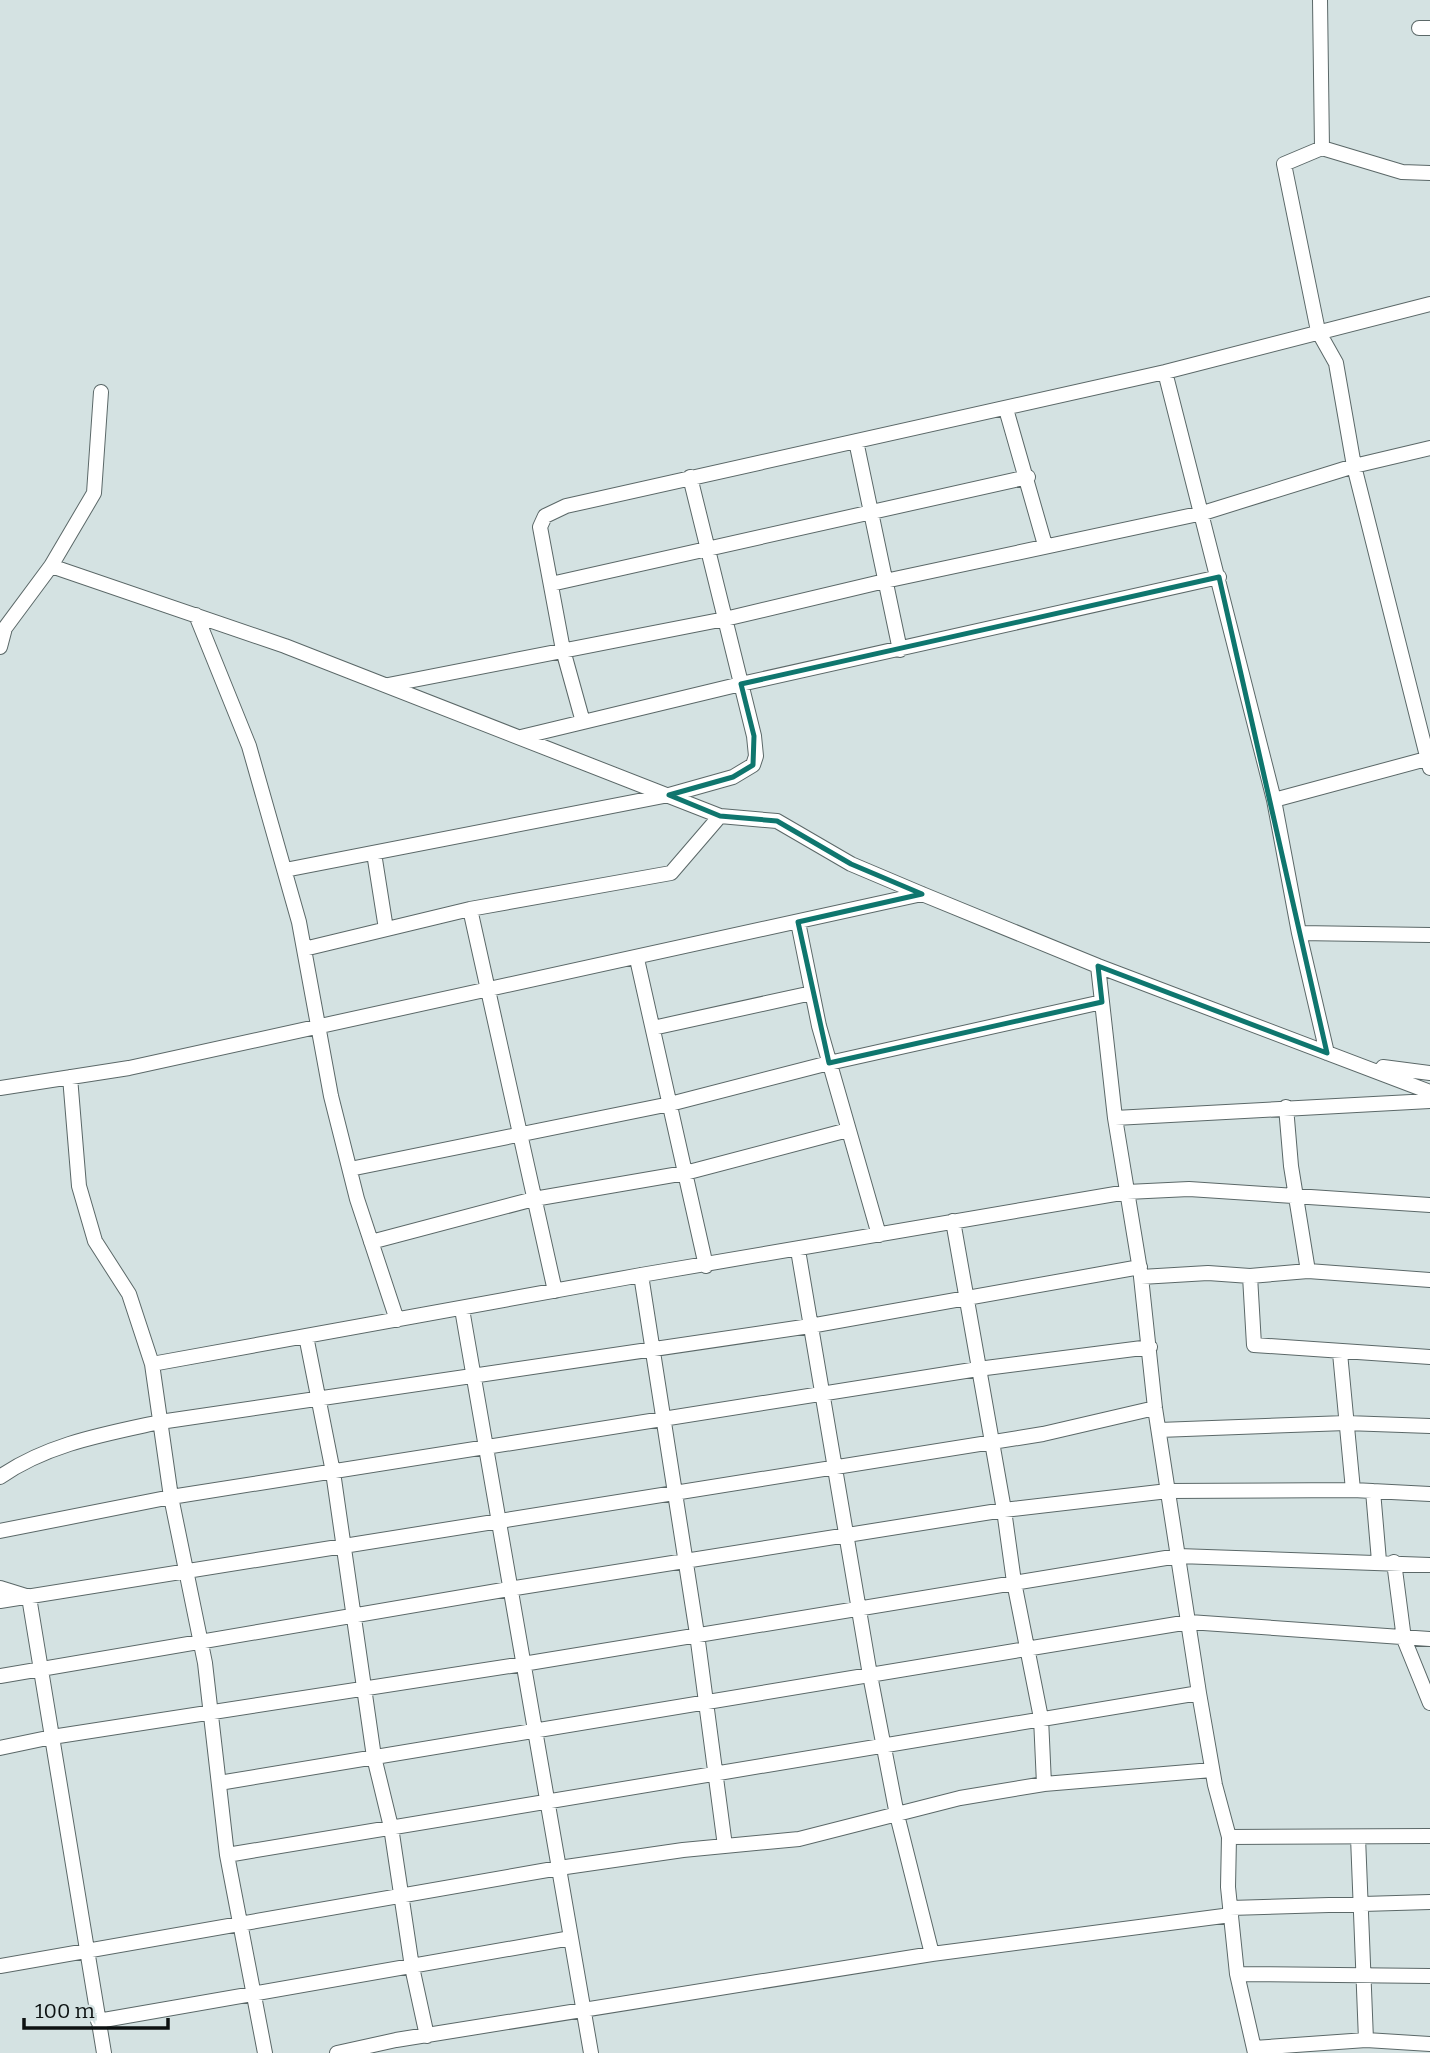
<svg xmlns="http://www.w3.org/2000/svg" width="1430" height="2053" font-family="Bitter,serif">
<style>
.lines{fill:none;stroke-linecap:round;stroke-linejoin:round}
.minor-casing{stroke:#5b6868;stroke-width:16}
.minor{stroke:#fff;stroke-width:14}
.marked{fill:none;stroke:#0f766e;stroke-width:5;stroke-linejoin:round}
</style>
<rect width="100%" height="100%" fill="#d4e2e2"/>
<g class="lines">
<g class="minor-casing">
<path id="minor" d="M1320,0L1322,148
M1419,28H1430
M1430,173L1402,172L1322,148L1284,164L1318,331L1336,363L1354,466L1430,768
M1165,372L1274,800L1299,933L1327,1053
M1006,409L1045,545
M856,441L900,650
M51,566L285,646L720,816L777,821L851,864L922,894L1098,966L1430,1092
M551,584L1028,477
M196,615L249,746L299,922L331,1096L357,1199L397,1320
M0,647L5,628L51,566L94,493L101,392
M388,685L725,619L885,581L1203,513L1354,466L1430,448
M583,722L563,650L540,527L545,516L566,506L1165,372L1430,304
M521,737L741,684L1219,577
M1274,800L1430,758
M374,853L386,929
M285,870L669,795L733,777L753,765L756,756L754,736L690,477
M470,909L555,1291
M798,922L819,1026L879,1235
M1299,933L1430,935
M304,949L470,909L671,873L720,816
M637,959L706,1266
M1098,966L1115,1118L1141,1276
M653,1028L812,993
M1383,1067L1430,1073
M70,1077L79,1186L95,1241L129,1294L152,1364L171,1497L205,1663L227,1855L265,2053
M0,1088L129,1068L922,894
M1286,1107L1291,1166L1308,1271
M1115,1118L1430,1101
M350,1169L670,1104L829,1063L1102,1002
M953,1221L1004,1510L1014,1582L1041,1718L1044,1784
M371,1242L534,1199L685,1173L848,1130
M798,1250L870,1675L897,1815L932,1954
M641,1275L697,1634L725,1846
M1250,1276L1254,1345L1430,1357
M462,1309L591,2053
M306,1336L333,1472L374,1757L391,1827L412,1967L427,2036
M1340,1353L1353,1490
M152,1364L641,1275L1127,1192L1189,1189L1430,1205
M1159,1430L1346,1423L1430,1426
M0,1477C47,1444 105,1434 160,1422L810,1326L1140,1267
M1373,1491L1379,1561
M0,1531L171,1497L978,1369L1150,1347
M1394,1562L1404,1639L1430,1703
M0,1588L29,1597L104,2053
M0,1601L1043,1434L1155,1408
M0,1676L509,1589L1004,1510L1168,1491L1353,1490L1430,1494
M0,1748L52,1737L523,1664L1178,1556L1430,1565
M219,1783L1189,1622L1430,1639
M1229,1837L1430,1836
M1358,1837L1366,2040
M227,1855L1199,1693
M1230,1908L1430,1902
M0,1966L559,1868L683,1850L799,1839L960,1798L1044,1784L1212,1770
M1237,1974L1430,1976
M98,2021L571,1938
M1254,2048L1366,2040L1430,2044
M337,2053L396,2040L932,1954L1231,1915
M1255,2053L1237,1974L1228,1887L1229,1837L1215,1785L1199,1693L1155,1408L1141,1277L1208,1273L1250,1276L1308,1271L1430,1280"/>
</g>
<use href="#minor" class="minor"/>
</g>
<path class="marked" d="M1219,577L1327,1053L1098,966L1102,1002L829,1063L798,922L922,894L851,864L777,821L720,816L669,795L733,777L753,765L754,736L741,684Z"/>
<path d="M24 2018v10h144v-10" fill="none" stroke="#0c1111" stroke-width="3.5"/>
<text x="35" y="2018" font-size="21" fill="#0c1111" stroke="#d4e2e2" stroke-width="5" paint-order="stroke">100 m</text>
</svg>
